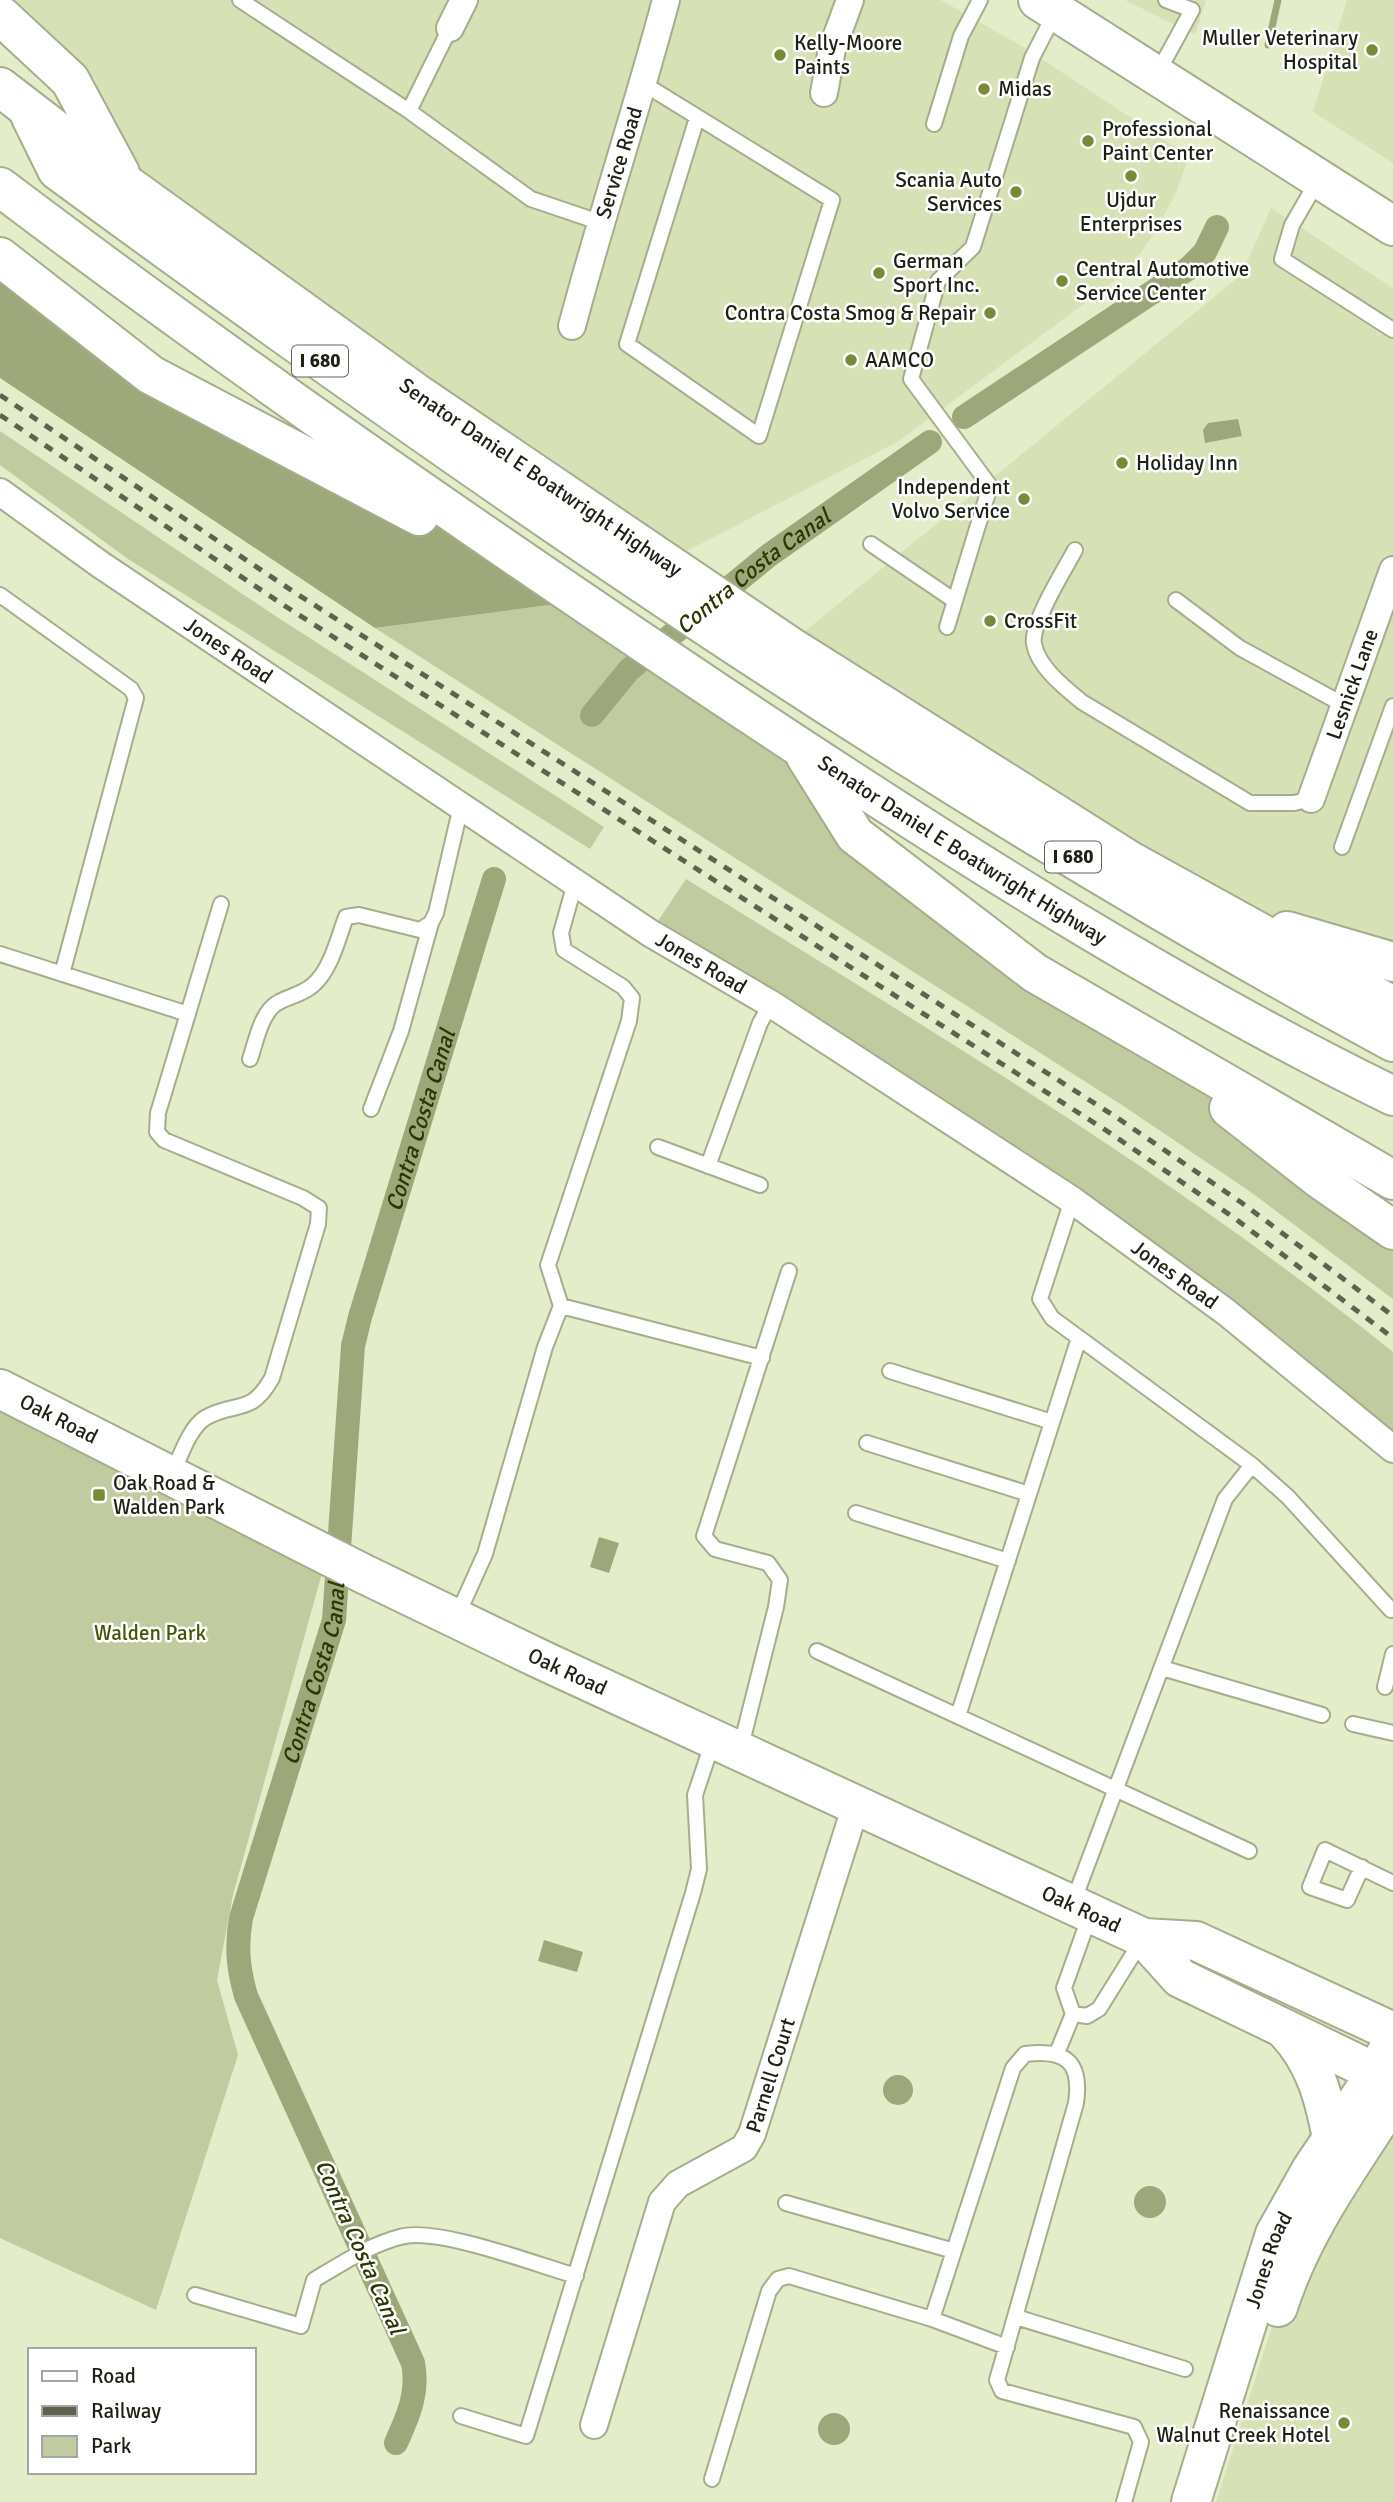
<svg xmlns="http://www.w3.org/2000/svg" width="1393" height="2502" font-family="Signika,sans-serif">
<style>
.built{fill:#d6e2b6}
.green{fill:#c0cca0}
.forest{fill:#9da97a}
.water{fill:#9ca879}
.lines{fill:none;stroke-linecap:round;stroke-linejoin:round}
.stream{stroke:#9ca879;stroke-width:7}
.canal{stroke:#9ca879;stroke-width:24}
.lane-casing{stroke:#a5ae8c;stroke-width:18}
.street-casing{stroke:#a5ae8c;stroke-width:30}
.secondary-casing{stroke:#a5ae8c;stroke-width:42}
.highway-casing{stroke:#a5ae8c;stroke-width:42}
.lane{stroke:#fff;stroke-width:14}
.street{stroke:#fff;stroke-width:26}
.secondary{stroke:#fff;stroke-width:38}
.highway{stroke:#fff;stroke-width:38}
.rail{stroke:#5e634f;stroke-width:5;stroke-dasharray:9 9;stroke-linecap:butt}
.poi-dot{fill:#798938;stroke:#fff;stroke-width:2.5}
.labels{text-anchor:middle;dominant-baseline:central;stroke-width:5;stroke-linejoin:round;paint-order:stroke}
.shield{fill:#fff;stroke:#61635a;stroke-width:2}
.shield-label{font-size:19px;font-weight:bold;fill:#1d2013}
.poi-label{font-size:21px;fill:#1d2013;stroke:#fff;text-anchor:start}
.street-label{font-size:21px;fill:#1d2013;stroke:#fff}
.park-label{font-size:21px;fill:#475305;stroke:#fff}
.water-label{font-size:23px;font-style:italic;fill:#2d3600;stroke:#fff}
</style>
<rect width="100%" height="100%" fill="#e3edc9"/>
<path class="built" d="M0,0H941L1025,48L1189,156L1176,193L1153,235L1128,271L899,441L664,563L126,184Z
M1125,0H1206L1195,35Z
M1347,0H1393V163L1313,112Z
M1271,208L1393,288V962L1217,911L788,645L1241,275Z
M1393,2099V2502H1216L1291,2267Z"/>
<path class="green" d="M0,431L277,617L604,827L590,849L128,559L0,465Z
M579,601L801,749L855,835L1117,1021L1393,1230V1299L1252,1193L1125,1107L375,628Z
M686,879C927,1028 1172,1174 1393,1352V1449L1226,1312L650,933Z
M0,1389L327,1555L233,1895L217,1980L238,2055L156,2310L0,2238Z"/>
<path class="forest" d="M0,257L151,375L579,601L375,628L0,378Z"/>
<path class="water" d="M1238,419L1242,436L1205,443L1203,430L1208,423Z
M599,1537L619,1543L609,1573L590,1567Z
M544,1940L583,1952L577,1972L538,1961Z
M883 2090a15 15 0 1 1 30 0a15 15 0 1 1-30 0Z
M1134 2202a16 16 0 1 1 32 0a16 16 0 1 1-32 0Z
M818 2429a16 16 0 1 1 32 0a16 16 0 1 1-32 0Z"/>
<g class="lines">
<path class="stream" d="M1268,45L1278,0"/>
<g class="canal">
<path d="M964,417L1189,268L1205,252L1217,227"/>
<path id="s1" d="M592,715L629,670L768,556L930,442"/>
<path id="s2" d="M396,2443C408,2416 419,2393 413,2363L246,1996C238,1968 236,1947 241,1918L334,1620L353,1346L360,1317L494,879"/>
</g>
<g class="lane-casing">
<path id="lane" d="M240,0L409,111
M450,28L409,111L531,199L599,222
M1157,74L1192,10L1166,0
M644,84L832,200L759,436L627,344L697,118
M934,124L961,36L980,0
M1318,180L1292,225L1282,259L1393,330
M871,544L955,601
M1075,550C1065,569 1030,624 1034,644C1038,667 1065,688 1082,702L1250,803H1294L1311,799
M0,595L131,689L136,698L62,974
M1176,600L1240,648L1344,705
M947,627L990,486L911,379L938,281L973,247L1032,58L1055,13
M1342,847L1393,706
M0,954L188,1014
M250,1059C256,1042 261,1011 279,1002C290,996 303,994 313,985C331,970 338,938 346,917L359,915L420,930L431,923L436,913L461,806
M371,1109L401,1031L431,923
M658,1147L760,1185
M708,1166L760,1023L771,1004
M561,1306L762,1358
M890,1371L1052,1422
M867,1443L1029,1494
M1252,1465L1288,1497L1391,1610
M172,1474C180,1458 189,1428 205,1418C236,1400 250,1417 272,1378L318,1224L319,1208L303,1198L164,1140L157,1132L158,1113L221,904
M856,1513L1008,1561
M457,1616L485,1554L545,1347L561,1306L548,1265L629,1021L632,998L623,987L564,950L561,933L575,883
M817,1651L1249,1851
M1162,1668L1322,1715
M1385,1687L1393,1654
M958,1716L1079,1338
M1353,1724L1393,1733
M740,1750L776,1607L780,1580L768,1563L715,1549L704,1536L789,1271
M1362,1867L1347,1900L1310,1887L1325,1850L1393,1883
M1072,1905L1225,1499L1252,1465L1052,1318L1040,1299L1072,1200
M1090,1915L1064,1988L1073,2014L1087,2016L1099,2009L1142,1940
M1057,2053L1073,2014
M786,2203L954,2251
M195,2295L301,2326L314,2280C341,2264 369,2245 400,2237C437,2226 537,2265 576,2276
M1016,2317L1185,2369
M932,2319L1013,2068L1025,2054C1065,2049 1082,2061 1076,2103L997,2380L1002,2391L1134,2427L1141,2442L1124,2502
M461,2416L526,2436L693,1893L699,1869L695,1795L713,1741
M712,2479L769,2291L778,2279L789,2276L932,2319L1007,2347"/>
</g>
<g class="street-casing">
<g id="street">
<path d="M450,28L464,0"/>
<path d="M824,93L832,49L850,0"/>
<path id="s3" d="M572,326C601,217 637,109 666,0"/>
<path id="s4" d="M0,492L101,565L650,933L771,1004L1072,1200L1226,1312L1393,1449"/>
<path id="s5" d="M1311,799L1393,570"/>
<path id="s6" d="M594,2425L662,2202L678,2184L744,2148L752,2134L856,1805"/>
</g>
</g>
<g class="secondary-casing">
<g id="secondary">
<path d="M1038,0L1393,226"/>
<path id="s7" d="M0,1389L364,1574L542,1660L1144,1938L1196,1941L1393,2032"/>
<path d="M1144,1938L1180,1978L1393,2081"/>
<path d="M1286,2031C1315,2062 1324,2097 1332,2138"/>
<path d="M1278,2307C1302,2231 1350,2166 1393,2099"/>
<path id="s8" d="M1191,2502L1275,2234L1311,2170L1376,2073L1393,2040"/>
</g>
</g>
<g class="highway-casing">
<g id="highway">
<path d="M0,15L70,80L120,173"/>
<path id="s9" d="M0,87L126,184L419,395L788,645L1132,862L1393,1006"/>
<path d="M30,115L57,170C486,485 925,788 1393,1042"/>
<path id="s10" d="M0,187C234,364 475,530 718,693C936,838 1158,981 1393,1096"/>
<path d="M0,257L151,375L419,516"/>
<path d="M806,757L855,835L1035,973L1393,1180"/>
<path d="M1287,931L1393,962"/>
<path d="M1229,1108L1321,1180L1393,1230"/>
</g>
</g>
<use href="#lane" class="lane"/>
<use href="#street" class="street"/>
<use href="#secondary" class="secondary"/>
<use href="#highway" class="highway"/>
<path class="rail" d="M0,395L294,592L1116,1117L1242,1203L1393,1316
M0,415L285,606L1107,1131L1233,1217L1393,1338"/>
</g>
<g class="poi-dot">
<circle cx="1372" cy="50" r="7"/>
<circle cx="780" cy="55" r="7"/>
<circle cx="984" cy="89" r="7"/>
<circle cx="1088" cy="141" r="7"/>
<circle cx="1131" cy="176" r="7"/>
<circle cx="1016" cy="192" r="7"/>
<circle cx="879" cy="273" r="7"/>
<circle cx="1062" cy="281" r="7"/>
<circle cx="990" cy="313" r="7"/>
<circle cx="851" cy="360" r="7"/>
<circle cx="1122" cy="463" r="7"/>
<circle cx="1024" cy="499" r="7"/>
<circle cx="990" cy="621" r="7"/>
<rect x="92" y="1488" width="14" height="14" rx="3.5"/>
<circle cx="1344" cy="2423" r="7"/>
</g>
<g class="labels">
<g class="shield">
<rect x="292" y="345.5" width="56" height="31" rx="5"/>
<rect x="1045" y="841.5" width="56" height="31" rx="5"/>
</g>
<g class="shield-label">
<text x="320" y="361">I 680</text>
<text x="1073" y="857">I 680</text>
</g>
<g class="poi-label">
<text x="1358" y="38" text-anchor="end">Muller Veterinary<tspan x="1358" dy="24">Hospital</tspan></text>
<text x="794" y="43">Kelly-Moore<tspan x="794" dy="24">Paints</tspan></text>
<text x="998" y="89">Midas</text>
<text x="1102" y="129">Professional<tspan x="1102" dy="24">Paint Center</tspan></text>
<text x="1002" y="180" text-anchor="end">Scania Auto<tspan x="1002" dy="24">Services</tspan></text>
<text x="1131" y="200" text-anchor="middle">Ujdur<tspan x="1131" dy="24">Enterprises</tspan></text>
<text x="893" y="261">German<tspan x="893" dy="24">Sport Inc.</tspan></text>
<text x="1076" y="269">Central Automotive<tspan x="1076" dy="24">Service Center</tspan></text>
<text x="976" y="313" text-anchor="end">Contra Costa Smog &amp; Repair</text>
<text x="865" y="360">AAMCO</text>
<text x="1136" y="463">Holiday Inn</text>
<text x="1010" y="487" text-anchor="end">Independent<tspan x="1010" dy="24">Volvo Service</tspan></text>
<text x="1004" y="621">CrossFit</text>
<text x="113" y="1483">Oak Road &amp;<tspan x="113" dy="24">Walden Park</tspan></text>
<text x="1330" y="2411" text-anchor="end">Renaissance<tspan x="1330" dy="24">Walnut Creek Hotel</tspan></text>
</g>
<g class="street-label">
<text stroke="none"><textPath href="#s3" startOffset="170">Service Road</textPath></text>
<text stroke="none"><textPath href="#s9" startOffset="667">Senator Daniel E Boatwright Highway</textPath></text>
<text stroke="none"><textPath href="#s4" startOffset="278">Jones Road</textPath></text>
<text stroke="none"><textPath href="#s5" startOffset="122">Lesnick Lane</textPath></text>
<text stroke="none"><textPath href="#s10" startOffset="1169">Senator Daniel E Boatwright Highway</textPath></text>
<text stroke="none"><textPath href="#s4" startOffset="845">Jones Road</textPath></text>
<text stroke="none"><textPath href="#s4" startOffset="1412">Jones Road</textPath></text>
<text stroke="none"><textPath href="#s7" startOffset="66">Oak Road</textPath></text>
<text stroke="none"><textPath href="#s7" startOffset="634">Oak Road</textPath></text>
<text stroke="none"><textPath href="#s7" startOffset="1200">Oak Road</textPath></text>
<text stroke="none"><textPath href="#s6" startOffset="410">Parnell Court</textPath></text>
<text stroke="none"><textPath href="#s8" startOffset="254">Jones Road</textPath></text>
</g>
<g class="park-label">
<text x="150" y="1633">Walden Park</text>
</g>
<g class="water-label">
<text stroke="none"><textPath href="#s1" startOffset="217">Contra Costa Canal</textPath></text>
<text stroke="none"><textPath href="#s2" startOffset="1388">Contra Costa Canal</textPath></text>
<text stroke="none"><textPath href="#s2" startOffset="821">Contra Costa Canal</textPath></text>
<text transform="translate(360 2247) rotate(66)">Contra Costa Canal</text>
</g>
</g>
<rect x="28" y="2348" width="228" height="126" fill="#ffffff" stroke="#a5a6a1" stroke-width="2"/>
<rect x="42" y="2371" width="35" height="10" fill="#ffffff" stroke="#a5a6a1" stroke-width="2"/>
<text x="91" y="2383" font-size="21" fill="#1d2013">Road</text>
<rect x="42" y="2406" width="35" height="10" fill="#5e634f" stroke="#a5a6a1" stroke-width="2"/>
<text x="91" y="2418" font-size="21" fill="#1d2013">Railway</text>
<rect x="42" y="2436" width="35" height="21" fill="#c0cca0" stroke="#a5a6a1" stroke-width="2"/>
<text x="91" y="2453" font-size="21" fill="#1d2013">Park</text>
</svg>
